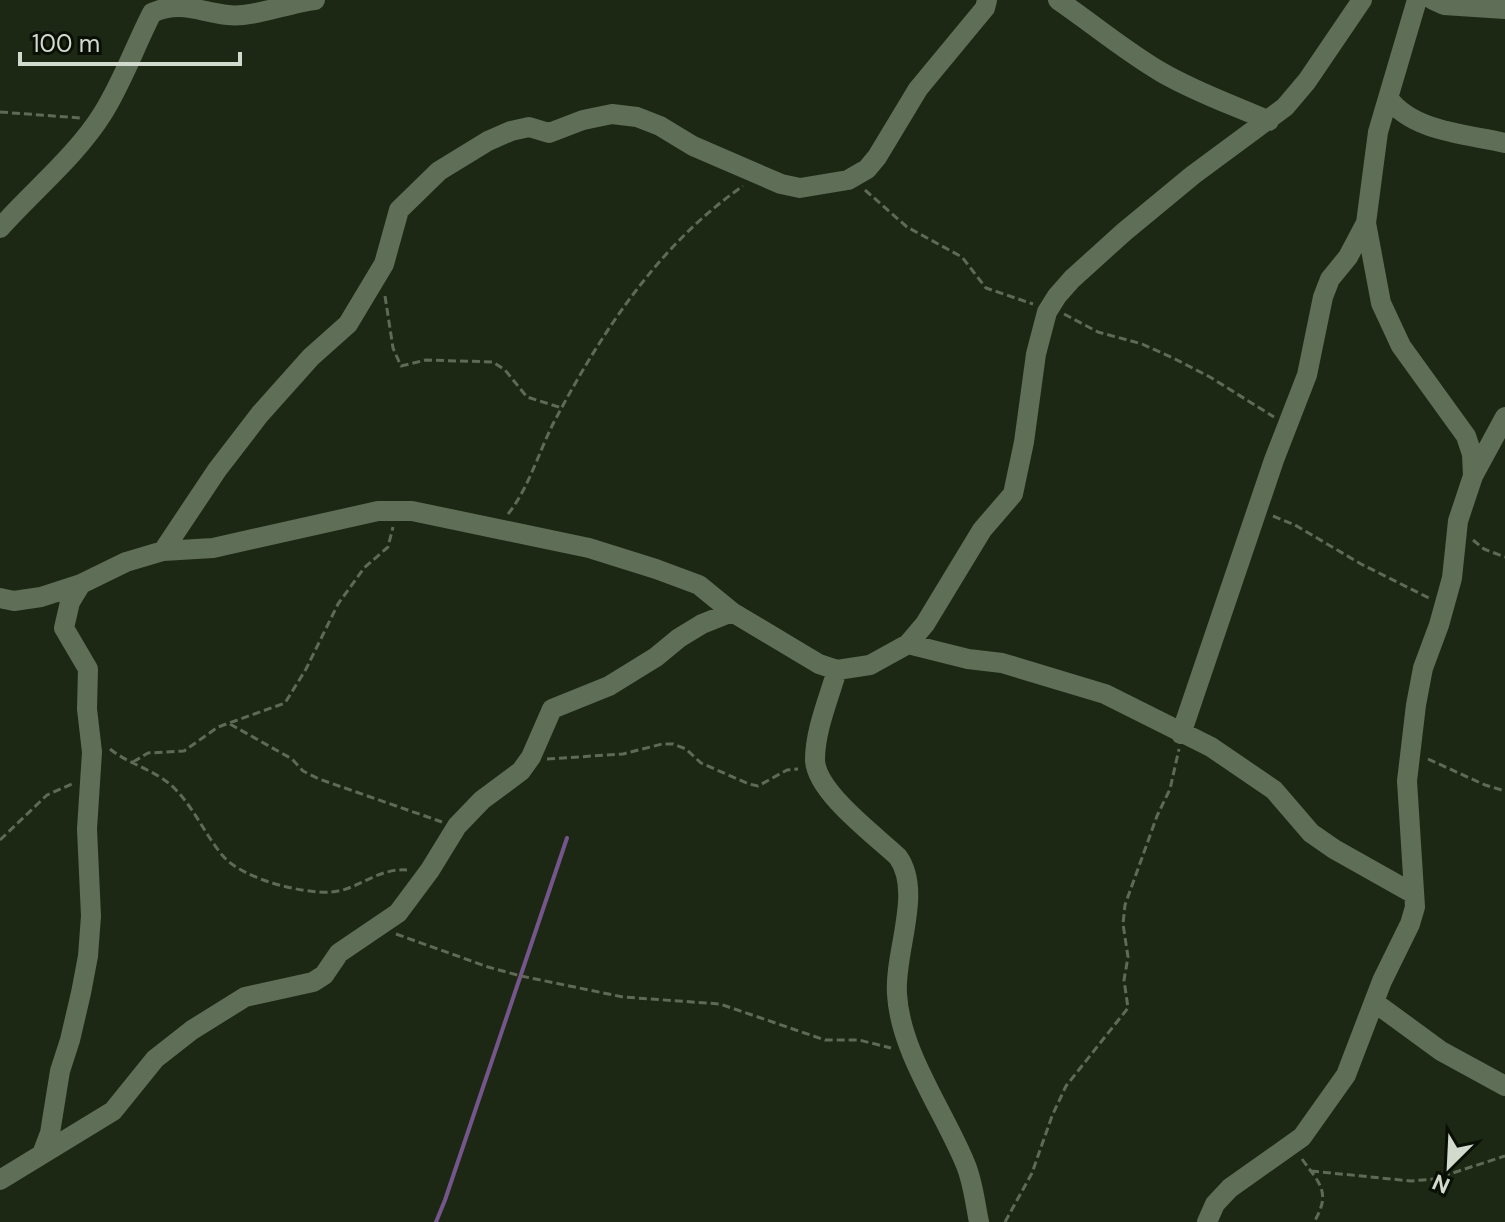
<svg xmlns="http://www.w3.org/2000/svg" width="1505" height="1222" font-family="'DM Sans',sans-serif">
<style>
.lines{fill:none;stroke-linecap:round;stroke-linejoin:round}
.stream{stroke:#75568c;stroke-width:4}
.path{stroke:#5e6956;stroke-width:3;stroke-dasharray:8 4;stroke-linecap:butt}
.minor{stroke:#5f6e56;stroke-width:20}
</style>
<rect width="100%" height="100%" fill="#1c2813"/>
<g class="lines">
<path class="stream" d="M436,1222L445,1200L567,838"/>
<path class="path" d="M0,112L81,118
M865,190L907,227L962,257L986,288L1033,304
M385,296L393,348L401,366L426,360L493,362L505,370L527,397L562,408
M1064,314L1098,332L1142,344L1173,358L1210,377L1274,417
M508,514C529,488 539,451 554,422C601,333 659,244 743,186
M1273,516L1295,525L1361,564L1429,598
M1473,540L1484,549L1505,557
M230,724L292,759L303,771L319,779L442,822
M110,749C131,766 158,770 177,791C195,810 206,836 223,856C243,879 302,894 331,892C359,890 376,868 407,870
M547,759L623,754L662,744H673L686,749L701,763L749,784L758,786L787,770L798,769
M1428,759L1485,785L1505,791
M133,762L148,753L184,751L218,727L285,703L306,669L338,604L364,568L388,547L393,527
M0,840L47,795L74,783
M396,934L488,967L521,976L623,997L720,1004L825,1040H859L891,1048
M1302,1159C1319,1183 1332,1192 1314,1222
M1311,1171L1411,1181L1434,1179L1505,1156
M1005,1222L1032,1173L1052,1116L1066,1086L1128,1008L1124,980L1128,957L1123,924L1125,905L1157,816L1170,789L1179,749"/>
<path class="minor" d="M1058,0C1093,24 1125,51 1161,72C1195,92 1233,105 1269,121
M1433,0L1444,5L1505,9
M1389,99C1414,132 1467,134 1505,143
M0,228C34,190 77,155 103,113C123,81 135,46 152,13C181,0 199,12 228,15C252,18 288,3 315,0
M1473,476L1505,417
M163,551L217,470L260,414L311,357L348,324L384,264L399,210L439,171L488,141L511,131L529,127L549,133L583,120L612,114L637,117L660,126L693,146L781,184L800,188L848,180L867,169L877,157L918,89L985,8L987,0
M0,598L14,601L41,597L81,584L126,562L163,551L213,548L378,511H412L589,548L656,569L699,585L732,612L819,664L837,670L870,665L908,644L925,624L982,530L1013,494L1024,442L1036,354L1047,312L1057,296L1072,279L1124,232L1193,175L1285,107L1307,81L1362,0
M908,644L968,659L1002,663L1105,694L1211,747L1274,790L1311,833L1334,849L1414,894
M837,670C829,698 815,730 815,760C816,792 876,836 898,857C923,892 894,952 897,994C900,1051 943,1110 965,1163C973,1181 975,1203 979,1222
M1181,734L1274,460L1307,375L1323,297L1330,279L1348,257L1366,223
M1374,1002L1441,1051L1505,1086
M42,1154L50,1133L60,1071L70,1040L81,993L88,956L91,916L87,829L92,752L87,709L88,669L64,628L70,602L81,584
M0,1180L113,1111L155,1059L192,1030L245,997L313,982L324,975L339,953L398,913L430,870L457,826L482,800L521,771L531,757L552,709L609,686L656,657L679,638L702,624L732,612
M1207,1222L1215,1204L1230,1188L1302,1137L1346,1075L1382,981L1410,924L1415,907L1407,781L1416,705L1423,668L1439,625L1452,578L1458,521L1473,476L1472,454L1466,436L1401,346L1381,303L1366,223L1378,132L1417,0"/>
</g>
<g transform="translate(1449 1166) rotate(204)" stroke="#0a0f06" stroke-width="6" paint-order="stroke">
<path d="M0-6L14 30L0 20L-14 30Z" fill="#d1dacc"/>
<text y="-12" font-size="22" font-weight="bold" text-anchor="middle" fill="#d1dacc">N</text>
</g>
<path d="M20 52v12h220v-12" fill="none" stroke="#d1dacc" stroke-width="4"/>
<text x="32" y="52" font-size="24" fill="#d1dacc" stroke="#0a0f06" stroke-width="6" paint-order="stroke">100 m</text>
</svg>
